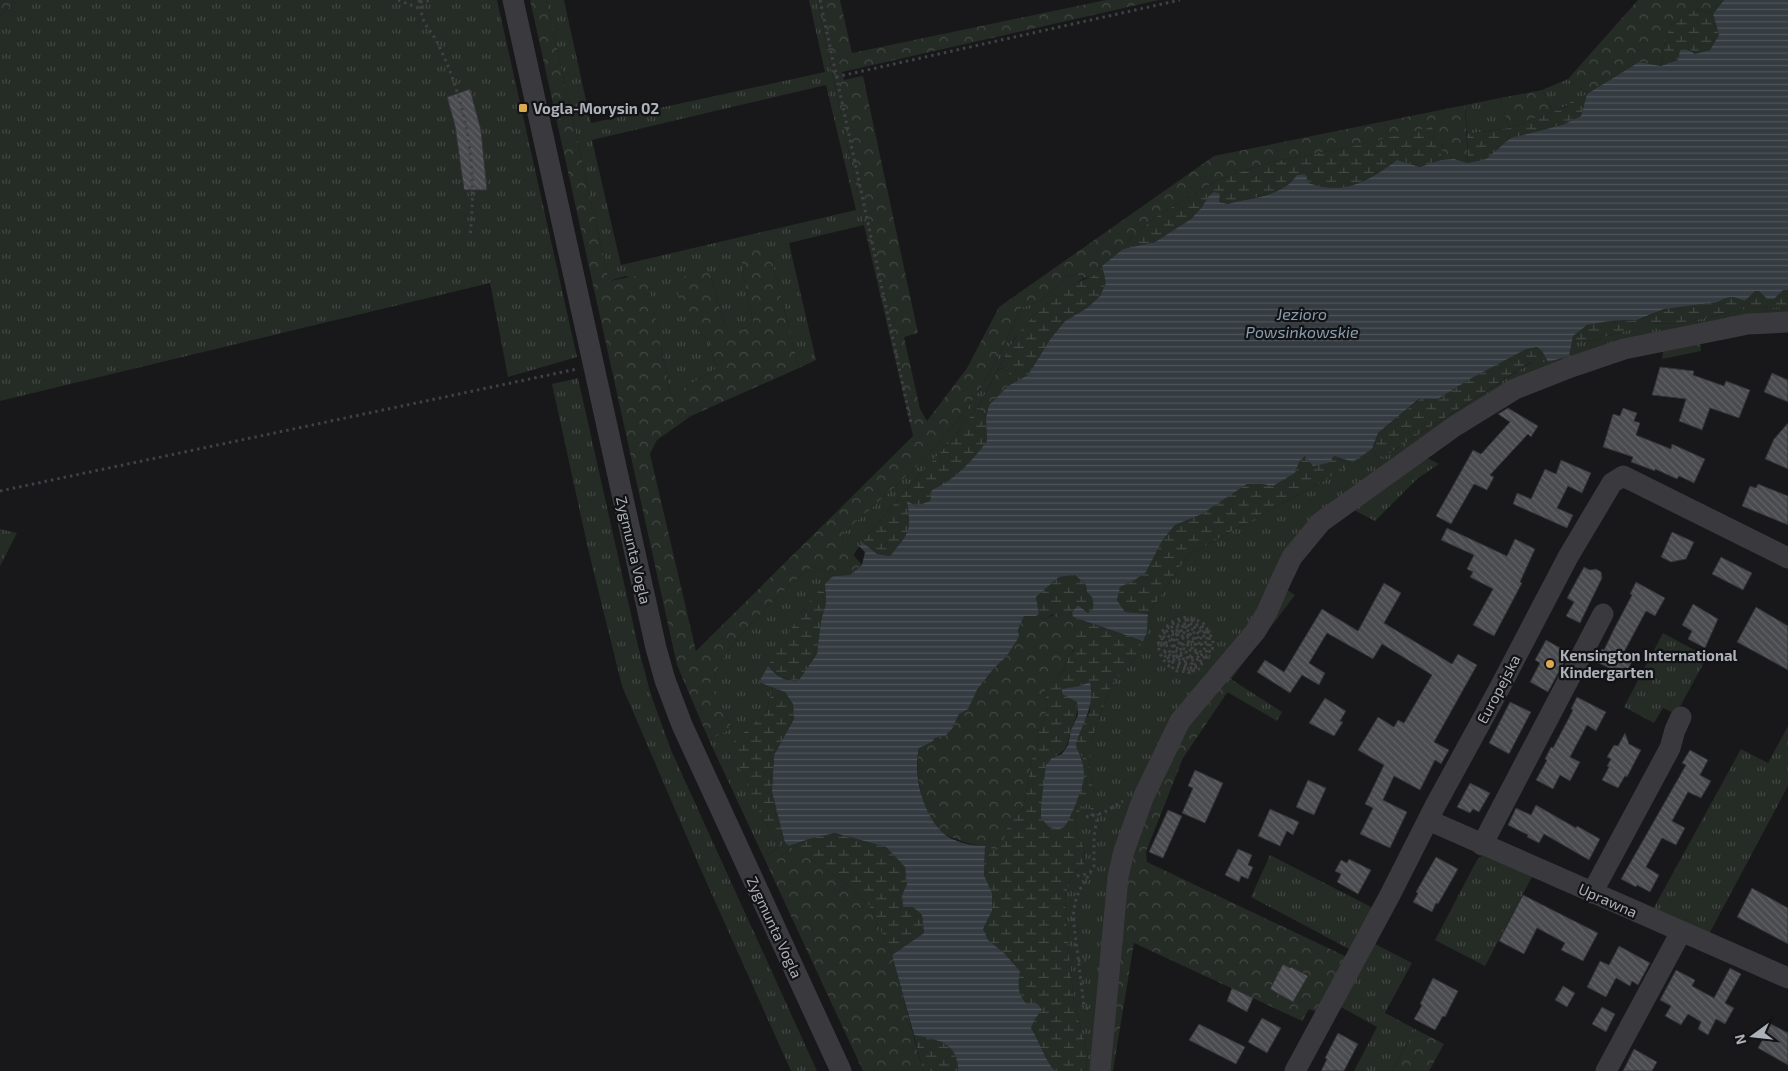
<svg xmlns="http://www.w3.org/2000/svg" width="1788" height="1071" font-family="'Exo 2',sans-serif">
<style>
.grass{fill:url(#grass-tufts);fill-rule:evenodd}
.forest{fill:url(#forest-crowns)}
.wetland{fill:url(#wetland-marsh);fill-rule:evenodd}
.water{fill:url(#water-rules)}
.building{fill:url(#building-back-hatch);stroke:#323235}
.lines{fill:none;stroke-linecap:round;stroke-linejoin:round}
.path{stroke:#404145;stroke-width:3;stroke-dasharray:2.5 4;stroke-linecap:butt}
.minor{stroke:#3a3a3e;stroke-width:21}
.poi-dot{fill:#dba94f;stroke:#131315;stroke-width:2}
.labels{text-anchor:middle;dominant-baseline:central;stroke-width:4.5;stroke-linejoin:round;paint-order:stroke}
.poi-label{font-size:15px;font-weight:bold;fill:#acb0b8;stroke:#131315;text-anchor:start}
.street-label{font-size:15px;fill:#acb0b8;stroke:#131315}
.water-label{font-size:16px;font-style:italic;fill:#889dae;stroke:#131315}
</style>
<defs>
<pattern id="grass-tufts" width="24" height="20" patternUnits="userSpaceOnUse" patternTransform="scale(1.25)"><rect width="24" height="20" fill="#252b25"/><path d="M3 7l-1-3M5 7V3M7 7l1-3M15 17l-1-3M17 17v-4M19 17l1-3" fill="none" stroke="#424743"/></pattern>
<pattern id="forest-crowns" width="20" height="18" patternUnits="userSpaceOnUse" patternTransform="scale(1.25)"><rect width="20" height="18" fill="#252b25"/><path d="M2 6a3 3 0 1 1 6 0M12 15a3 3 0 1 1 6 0" fill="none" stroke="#424743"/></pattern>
<pattern id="wetland-marsh" width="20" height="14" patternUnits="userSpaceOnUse" patternTransform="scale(1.25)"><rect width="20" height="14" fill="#252b25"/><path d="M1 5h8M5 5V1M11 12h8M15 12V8" fill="none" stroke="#424743"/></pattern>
<pattern id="water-rules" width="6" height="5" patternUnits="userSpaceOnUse" patternTransform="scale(1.25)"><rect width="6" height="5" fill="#343b41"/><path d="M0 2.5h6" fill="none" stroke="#4f555a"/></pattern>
<pattern id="building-back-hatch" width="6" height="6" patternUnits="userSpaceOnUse" patternTransform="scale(1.25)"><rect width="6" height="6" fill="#4a4b4f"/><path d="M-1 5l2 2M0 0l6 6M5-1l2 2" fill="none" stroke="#616266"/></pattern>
</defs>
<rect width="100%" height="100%" fill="#18181a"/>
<path class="grass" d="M18,0H497L577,357L508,377L490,283L0,401V15Z
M546,0H564L591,123L825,72L809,0H817L864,225L789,243L816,360L799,368L770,253L742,268L753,322L743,330H732L724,324L710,273L693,326L707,339L717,368L671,396L648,282L626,276L609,281ZM826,85L856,210L621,265L592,140Z
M1568,79L1587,94C1575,100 1566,107 1553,112L1542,90Z
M1500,98L1509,128L1467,134L1465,105Z
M1076,274L1084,278L1052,300L1031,319L1014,339L978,407L949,443L913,482L862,542L853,556L843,543L841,535C892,490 945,445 982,386C997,361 1009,334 1021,308L1042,300L1065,278Z
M1788,307V317L1571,362L1314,523L1266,604L1162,746L1097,1071H1086L1087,1052L1074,1002L1068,943L1065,899L1072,874L1084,865C1085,859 1085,854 1084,849C1083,842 1077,837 1076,831C1073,816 1081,805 1093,799L1095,794L1090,777L1089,747L1112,683L1132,663L1147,632L1148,614L1188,555L1327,479L1372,449L1379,460L1532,362H1548L1568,356L1571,342L1595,340L1647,324L1681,323L1751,308Z
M1700,340L1701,351L1662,359L1664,346Z
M578,378L639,650L651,695L671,750L817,1071H791L701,870L622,686L589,553L552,384Z
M1425,457L1439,464L1417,479L1375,521L1350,508Z
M0,529L17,533L0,566Z
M814,566L823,569L833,576L804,608L759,682L773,687L766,713L752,726L762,817L779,847L764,858L709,740L732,728C726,714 714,696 714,681C714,654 782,593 802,574Z
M1284,588L1295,595L1232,678V680L1223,675Z
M1663,633L1707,657L1676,714L1663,708L1654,723L1624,707Z
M1237,683L1282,712L1277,721L1227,692Z
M1788,726V786L1708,936L1651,913L1741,749L1768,763Z
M1484,854L1533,875L1485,966L1435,940L1477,860Z
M1270,855L1373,908L1351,950L1251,897Z
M1375,944L1412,963L1385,1013L1415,1029L1392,1071H1354L1377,1027L1341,1007Z"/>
<path class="forest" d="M0,0H18L0,15Z
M530,0H546L609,281L640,275L648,281L671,396L717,368L707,339L693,326L680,308L677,286C687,271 692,269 710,273L724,324L732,330H743L753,322L742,268V254L755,247L770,253L799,368L691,416L657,440L650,454L696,651L913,436L864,225L817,0H840L852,53L1106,0H1159L842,72L844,80L863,76L918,333L904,337L920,409L927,421L967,368L999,307L1214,156L1465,105L1468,163L1454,159L1441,160L1443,142L1431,128L1354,146L1267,163L1217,180L1159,215L1131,237L1123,249L1102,266L1092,277L1084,278L1076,274L1065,278L1042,300L1021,308C1009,334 997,361 982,386C945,445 892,490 841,535L843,543L862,565L850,575L833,576L823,569L814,566L802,574C782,593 714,654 714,681C715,697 726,714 732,728L709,740L677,665Z
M1638,0H1724L1713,14L1696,9L1671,25L1665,40L1661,66L1639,62L1587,94L1568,79Z
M1542,90L1553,112L1509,128L1500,98Z
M999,368L1007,369L1013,383L1008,386L989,405L986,418L978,407Z
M1072,612C1076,625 1081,647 1068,656C1066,670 1060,677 1047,682L1045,690L1047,706L1045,718L1039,731L1037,749L1032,758L1023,810L1013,817L1002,845L996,851C983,845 969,845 956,839C951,837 945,835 942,832C922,814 914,773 919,748L932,742L935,738L946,735L952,729L959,714L995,667L1006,657L1016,642L1019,636L1018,630L1024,616H1036L1045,620C1054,612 1060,616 1072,612Z
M1223,674L1237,683L1227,693L1183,758L1146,852L1147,862L1347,957L1317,1012L1309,1009L1302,1021L1134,943L1113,1071H1105L1121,882L1169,753Z
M785,843L842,880L869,905L892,955L923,1071H863L764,858Z
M1415,1029L1444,1044L1429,1071H1392Z"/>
<path class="wetland" d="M1696,9L1713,14L1719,35L1711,50L1695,54L1689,49L1680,50L1678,60L1661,66L1665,40L1671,25Z
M1587,94L1581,116L1562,125L1512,138L1486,159L1468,163L1467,134L1509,128L1566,107L1572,101Z
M1431,127L1443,142L1441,160L1421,167L1397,160C1369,181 1344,196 1309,183L1305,174L1298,175L1292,183L1281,191L1228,204L1219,202L1208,197L1202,207L1191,219L1155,242L1123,249L1131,237L1159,215L1217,180L1267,163L1354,146Z
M1102,266L1106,283L1100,296L1087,308L1065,321L1051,338L1028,375L1013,383L1007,369L999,368C1004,358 1008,349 1014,340C1026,320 1070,281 1092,277Z
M1783,290H1788V307L1751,308L1681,323L1647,324L1595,340L1571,342C1578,316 1616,323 1636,320C1645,319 1655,312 1665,309C1679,306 1695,305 1710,303C1720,303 1719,300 1727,298C1733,296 1739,299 1745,301L1754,291H1759L1767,299Z
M1537,347L1542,351L1548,362H1531L1379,460L1372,449L1378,433L1420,399H1438L1470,379L1526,348Z
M978,407L986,418L987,441C971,462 957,479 932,490L930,501L916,506L908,502C912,532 909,533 890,556L877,554L862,542L913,482L949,443Z
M1305,456H1334L1353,462L1327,479L1188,555L1148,614L1125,612L1117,600L1120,587L1135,580L1146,572L1162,541L1175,525L1202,514L1247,484H1262L1273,486L1295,473L1299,462Z
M1075,575L1086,585L1087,592L1092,597L1094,608L1089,613L1078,605L1072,612L1058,618L1052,614L1045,620L1036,616L1039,614L1036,597L1059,577Z
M825,584L826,603L821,621L817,654L799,680C783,680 779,678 768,666L804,608Z
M1073,617L1143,641L1132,663L1112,683L1089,747L1090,777L1095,794L1093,799C1081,805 1073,817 1076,831C1077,837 1083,842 1084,849C1085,854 1085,859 1084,865L1072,874L1065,899L1068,943L1074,1002L1087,1052L1086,1071H1055C1044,1059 1040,1042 1031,1028L1035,1019L1042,1010L1038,1004H1027C1017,994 1018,985 1020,971L1004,953L988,940L983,929L992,911V893L984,875L985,846L996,850C1008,841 1004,827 1013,817C1015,814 1020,812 1023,810L1032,758L1037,749L1039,731L1045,718L1047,706L1045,690L1047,681C1061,677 1066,670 1068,656L1074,651L1076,630ZM1090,682V711L1080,729L1076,746L1083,760L1052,758C1069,750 1066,745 1071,730C1076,717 1078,716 1077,702L1062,694V690L1079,686Z
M773,687L785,692L793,704L794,719L774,755L772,792L785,843L779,847L762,817L735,757L734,741L766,713Z
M835,833L886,847L905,867L907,884L902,895L903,907H913L922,915L924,933L892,955L869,905L842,880L789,846L809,839Z
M914,1035C938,1040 958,1042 958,1071H923Z"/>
<path class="water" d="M1724,0H1788V290H1783L1774,299H1767L1759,291H1755L1745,301C1739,299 1733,296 1727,298C1719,300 1720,303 1710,303L1664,309L1637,320L1609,321L1587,325L1573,336L1569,356L1548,362L1542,351L1537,347L1526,349L1470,379L1438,399H1419L1378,433L1372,449L1353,462L1334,456L1328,463L1313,466L1305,456L1299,462L1295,473L1273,486L1262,484H1247L1202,514L1175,525L1162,541L1146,572L1135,580L1120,587L1117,600L1125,612L1148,614L1147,632L1143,641L1073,617L1072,612L1078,605L1088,613L1094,608L1092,597L1087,592L1086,585L1075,575L1059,577L1036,597L1039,614L1036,616H1024L1018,630L1019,636L1016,642L1006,657L995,667L977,690L968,709L959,714L952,729L946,735L935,738L932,742L919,748C913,774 922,812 942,832C952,842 972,846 985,846L984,875L992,893V911L983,929L988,940L1004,953L1020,971C1018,985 1017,994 1027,1004H1038L1042,1010L1035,1019L1031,1028C1040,1042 1044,1059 1055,1071H958C958,1042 938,1040 914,1035L892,955L924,933L922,915L913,907H903L902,895L907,884L905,867L886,847L835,833L809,839L789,846L785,843L772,792L774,755L794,719L793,704L785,692L759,682L768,666C779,678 783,681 799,680L817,654L821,621L826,603L825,584L833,576L850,575L862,565L865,552L859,546L862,542L877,554L890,556C909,533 912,532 907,501L916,506L930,501L932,490C956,479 971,462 987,441L986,418L989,405L1008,386L1028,375L1051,338L1065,321L1087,308L1100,296L1106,283L1102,266L1123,249L1155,242L1191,219L1202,207L1208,197L1214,192L1220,194L1219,202L1228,204C1252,197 1283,197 1297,175L1305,174L1309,183C1344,196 1369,181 1397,160L1420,167L1441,160L1454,159L1468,163L1486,159L1511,138L1562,125L1581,116L1587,94L1639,62L1661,66L1678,60L1680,50C1687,48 1689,50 1695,54L1710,50L1719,35L1713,14Z
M1090,682C1095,710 1082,720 1076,746C1081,756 1084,765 1084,776C1084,785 1070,821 1064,827C1059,830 1054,828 1049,827L1041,818V806L1046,765L1052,758L1062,754L1068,745L1071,730L1078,715L1077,702L1062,694V689L1079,686Z"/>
<path class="building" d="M470,89L481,130L487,190H464L455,126L447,97Z
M1660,367L1694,371L1693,375L1724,386L1726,381L1750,390L1739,418L1710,408L1702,430L1679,421L1686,399L1652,395Z
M1772,373L1788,380V402L1764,392Z
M1508,408L1538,426L1531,437L1528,434L1490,475L1494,477L1487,490L1474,484L1451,524L1436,516L1473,450L1481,454L1510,422L1498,414Z
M1623,408L1637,413L1634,421L1640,423L1636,435L1671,449L1672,444L1705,459L1694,483L1679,476L1677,479L1655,469V471L1631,462L1633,457L1603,447L1613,414L1620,416Z
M1788,423V469L1765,459L1774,439Z
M1561,460L1591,473L1582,493L1568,486L1557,508L1573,515L1567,528L1513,504L1517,493L1531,499L1545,469L1556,474Z
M1758,484L1788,496V525L1742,506L1750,486L1756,488Z
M1447,528L1507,556L1515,539L1535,549L1520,582L1522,583L1494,636L1473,625L1493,589L1470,577L1473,572L1467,569L1474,555L1441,540Z
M1672,532L1694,542L1686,559L1671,562L1661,557Z
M1721,557L1752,573L1743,590L1712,574Z
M1584,567L1590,570L1596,569L1601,572L1602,578L1580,623L1566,616L1574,602L1567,598Z
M1636,582L1665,598L1655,616L1646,611L1624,652L1634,657L1625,676L1595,661L1602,649L1604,650L1614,629L1632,595L1630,594Z
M1384,583L1401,593L1384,623L1452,664L1458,654L1477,665L1434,742L1449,750L1441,764L1435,760L1420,790L1394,776L1383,800L1407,812L1390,848L1360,834L1373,808L1365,804L1384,765L1358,750L1378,717L1394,727L1398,720L1404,723L1432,675L1382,644L1373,659L1327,633L1309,663L1325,673L1319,685L1302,675L1290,693L1257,672L1265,660L1284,672L1322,609L1358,631Z
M1693,604L1718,619L1705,648L1688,639L1692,631L1682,625Z
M1756,607L1788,626V670L1737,642Z
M1546,640L1569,653L1548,692L1530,682L1540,663L1535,660Z
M1577,697L1606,712L1596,731L1587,725L1570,757L1580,762L1570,781L1560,775L1553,789L1536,780L1547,760L1545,759L1551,747L1553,748L1573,710L1571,709Z
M1325,698L1346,711L1340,721L1343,722L1334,736L1309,723Z
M1510,702L1531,712L1509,754L1489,743Z
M1625,733L1629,744L1641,750L1627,777L1625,776L1618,788L1602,780L1609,767L1607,766L1611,759L1607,757L1614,745L1618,746Z
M1690,750L1708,760L1700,775L1711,781L1701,798L1688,792L1672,821L1685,828L1676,845L1662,838L1646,867L1659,875L1650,892L1637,885L1636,887L1621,879L1686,765L1682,763Z
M1195,770L1223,783L1205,823L1182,813L1193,788L1188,786Z
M1308,780L1326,788L1314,815L1296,807Z
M1470,783L1490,793L1479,812L1473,809L1470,813L1457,807Z
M1536,805L1576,828L1577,826L1600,839L1589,860L1544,834L1539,843L1527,837L1528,835L1508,825L1516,808L1531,815Z
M1270,809L1299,822L1293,835L1287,831L1280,846L1258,836Z
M1168,810L1182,816L1163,858L1149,852Z
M1238,849L1252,855L1248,865L1253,867L1248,879L1241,876L1239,882L1225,875Z
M1436,857L1458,869L1438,904L1436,903L1432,912L1413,902L1418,893L1416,892Z
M1349,859L1371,870L1358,894L1337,882L1341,874L1335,871L1341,860L1347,863Z
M1752,888L1788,908V944L1737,917Z
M1523,895L1598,933L1583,961L1561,950L1565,943L1537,928L1524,954L1499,941Z
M1619,946L1650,963L1638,985L1632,981L1630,986L1616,978L1606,997L1587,987L1600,961L1609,965Z
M1283,964L1290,968L1291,967L1308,976L1293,1002L1270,989Z
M1730,968L1741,974L1725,1003L1734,1008L1725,1024L1716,1019L1708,1035L1698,1029L1701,1022L1688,1014L1681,1025L1665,1016L1671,1006L1660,1000L1676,970L1695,980L1692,986L1714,998Z
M1433,978L1458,991L1445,1017L1443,1016L1435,1030L1414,1019L1422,1005L1420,1004Z
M1563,986L1575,993L1567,1007L1555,1000Z
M1232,988L1253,998L1247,1012L1227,1001Z
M1602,1007L1615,1014L1606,1032L1592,1024Z
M1262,1018L1281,1028L1267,1053L1248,1042Z
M1199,1024L1245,1047L1236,1064L1189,1040Z
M1771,1024L1788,1033V1065L1758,1048Z
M1338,1033L1358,1044L1344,1071H1321L1327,1059L1325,1058Z
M1634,1049L1657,1062L1652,1071H1623Z"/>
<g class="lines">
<path class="path" d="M398,0L421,9
M419,0C421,6 421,13 423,19C426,27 433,34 437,42C442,52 447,63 451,74C471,128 476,180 470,237
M820,0L911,423
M420,2L432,0
M836,77L1180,0
M0,491L577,369
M1188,644L1186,647L1183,645L1185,642L1191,644L1186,639L1187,637C1195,640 1192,644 1192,651L1199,649L1201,653L1198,657L1191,661L1190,659L1199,652L1196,651L1190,656L1189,655L1190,650C1186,648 1182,651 1181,644L1184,640L1183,638L1179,643L1181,650L1186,652V654L1181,653L1177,648L1174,649L1180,655L1188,658L1186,660L1176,656L1172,651V639L1180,631C1190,629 1198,632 1200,643H1198C1192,628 1172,630 1174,646L1178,638L1187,634L1194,639L1197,646L1202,644C1202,634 1195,629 1185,627V625C1211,627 1211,653 1191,664L1193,666L1202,660L1203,663L1192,670L1194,671L1200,669
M1189,674V672L1177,671L1172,669L1174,666L1183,669L1191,668C1179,665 1170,665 1165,652H1168C1172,661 1179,664 1188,664V662C1178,661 1175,657 1168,650L1166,649L1163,653L1171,664L1169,666C1148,647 1161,620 1187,617V620C1172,620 1162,631 1161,645L1163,647L1169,645C1170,634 1176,632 1183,626C1172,626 1168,637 1165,646C1158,626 1183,621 1197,625L1196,622L1190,620V618L1202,622L1207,628V630L1200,625L1199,626C1211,636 1208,647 1204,660C1212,654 1211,643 1208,633L1209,631L1213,642L1212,652
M1092,816V808
M1086,817L1103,813L1123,801
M1077,876L1091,873
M1078,961L1086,960
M1088,1009L1084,1006L1073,917L1075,903L1079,891L1094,866V836L1098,814"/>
<path class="minor" d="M513,0L656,648L665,680L682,725L841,1071
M1428,820L1788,978
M1482,845L1603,614
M1592,893L1670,748L1675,730L1681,717
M1100,1071L1118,877L1124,851L1143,798L1180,721L1255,632L1267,612L1281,580L1292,557L1321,522L1455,426L1515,389L1571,367L1624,349L1748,324L1788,322
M1295,1071L1390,895L1435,806L1499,689L1568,557L1612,483L1623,476L1788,558
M1606,1071L1681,932"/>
</g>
<g class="poi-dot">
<rect x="518" y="103" width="10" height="10" rx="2.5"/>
<circle cx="1550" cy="664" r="5"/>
</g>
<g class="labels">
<g class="poi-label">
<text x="533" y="108">Vogla-Morysin 02</text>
<text x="1560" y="655">Kensington International<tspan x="1560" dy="17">Kindergarten</tspan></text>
</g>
<g class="street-label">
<text transform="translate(634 550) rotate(77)">Zygmunta Vogla</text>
<text transform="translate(1498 689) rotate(-62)">Europejska</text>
<text transform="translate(1608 900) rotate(24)">Uprawna</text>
<text transform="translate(775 927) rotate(65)">Zygmunta Vogla</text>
</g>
<g class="water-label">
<text x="1302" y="313">Jezioro<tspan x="1302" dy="18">Powsinkowskie</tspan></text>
</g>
</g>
<g transform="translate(1753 1036) rotate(255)" stroke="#131315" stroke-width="4" paint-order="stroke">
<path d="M0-4L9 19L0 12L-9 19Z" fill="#acb0b8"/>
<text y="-8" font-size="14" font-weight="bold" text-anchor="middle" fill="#acb0b8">N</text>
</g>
</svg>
